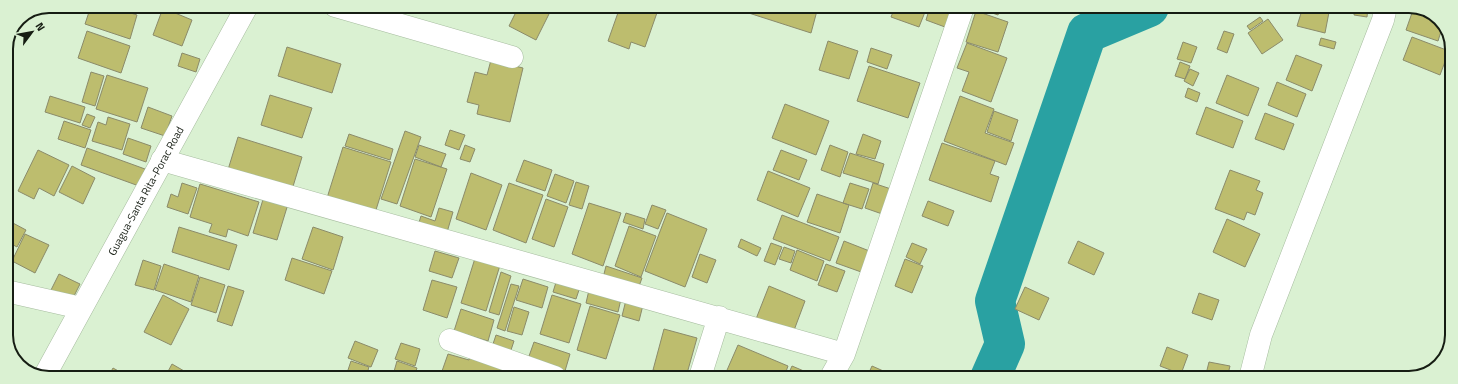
<svg xmlns="http://www.w3.org/2000/svg" width="1458" height="384" font-family="'Titillium Web',sans-serif">
<style>
.lines{fill:none;stroke-linecap:round;stroke-linejoin:round}
.river{stroke:#29a1a2;stroke-width:40}
.building{fill:#bdbd6e;stroke:#8b8b6a}
.minor-casing{stroke:#a6bc9f;stroke-width:23}
.secondary-casing{stroke:#a6bc9f;stroke-width:23}
.minor{stroke:#fff;stroke-width:22}
.secondary{stroke:#fff;stroke-width:22}
.labels{text-anchor:middle;dominant-baseline:central;stroke-width:3.5;stroke-linejoin:round;paint-order:stroke}
.street-label{font-size:11px;fill:#161d13;stroke:#daf1d2}
.rim{fill:none;stroke:#161d13;stroke-width:2}
</style>
<rect width="100%" height="100%" fill="#daf1d2"/>
<g class="lines">
<path class="river" d="M990,378L1005,344L995,301L1087,33L1149,7"/>
</g>
<path class="building" d="M91,6H109L137,15L130,39L85,24Z
M519,6L545,7L551,10L536,40L509,26Z
M620,7H659L645,47L631,42L629,49L608,41Z
M730,7H818L811,33Z
M895,7H927L919,27L891,17Z
M930,7H952L945,27L926,20Z
M979,7H1001L998,15L978,8Z
M1303,7H1330L1325,33L1297,26Z
M1355,7H1368L1367,17L1354,15Z
M163,8L192,20L182,46L153,35Z
M1413,10L1442,21L1443,25L1438,41L1406,30Z
M976,11L1008,22L998,52L966,42Z
M1260,17L1263,21L1250,30L1247,26Z
M1268,19L1283,40L1262,54L1248,33Z
M87,31L130,46L121,73L78,58Z
M1224,31L1234,34L1227,53L1217,49Z
M1412,37L1449,51L1440,75L1403,60Z
M1321,38L1336,42L1334,49L1319,45Z
M828,41L858,51L849,79L819,70Z
M1183,42L1197,47L1191,63L1177,59Z
M967,43L1007,58L991,102L962,91L969,72L957,68Z
M287,47L341,64L332,93L278,76Z
M871,48L892,55L887,69L867,62Z
M182,53L200,59L196,72L178,66Z
M1296,55L1322,65L1312,91L1286,80Z
M491,60L523,68L510,122L477,114L479,105L467,102L475,72L487,75Z
M1180,62L1190,66L1185,79L1175,76Z
M869,66L920,83L908,118L857,101Z
M1190,69L1199,73L1193,86L1184,81Z
M91,72L104,76L95,106L82,102Z
M107,75L148,88L137,122L96,109Z
M1227,75L1259,88L1248,116L1216,103Z
M1277,82L1306,94L1297,117L1268,105Z
M1188,88L1200,93L1197,102L1185,97Z
M270,95L312,108L302,138L261,125Z
M50,96L85,107L80,123L45,112Z
M960,96L994,109L985,133L1014,143L1006,165L944,141Z
M785,104L829,121L816,155L772,138Z
M148,107L172,116L165,136L141,128Z
M1206,107L1243,121L1233,148L1196,134Z
M994,111L1018,120L1011,141L987,132Z
M1265,113L1294,124L1284,150L1255,139Z
M87,114L95,117L90,128L82,125Z
M108,117L130,124L122,150L92,141L98,122L106,125Z
M64,121L91,130L85,148L58,139Z
M450,130L465,135L459,150L445,145Z
M405,131L421,137L397,204L381,199Z
M349,134L393,149L390,160L345,146Z
M863,134L881,141L875,159L856,154Z
M238,137L302,157L291,193L227,173Z
M128,138L151,146L146,162L123,154Z
M942,143L995,161L990,174L999,177L991,202L929,180Z
M419,145L446,154L441,167L415,157Z
M465,145L475,149L470,162L460,159Z
M830,145L848,152L840,177L821,170Z
M343,147L391,162L375,213L327,198Z
M87,148L145,169L139,186L81,165Z
M38,150L69,165L54,196L39,188L34,199L18,191Z
M781,150L807,160L799,180L773,170Z
M850,153L884,164L878,184L843,173Z
M415,159L447,169L431,217L400,206Z
M524,160L552,170L545,191L516,181Z
M72,166L95,178L83,204L59,192Z
M1230,170L1260,181L1256,190L1263,193L1255,215L1247,212L1244,220L1215,209Z
M768,171L810,188L798,217L757,200Z
M471,173L502,185L486,230L456,219Z
M555,174L574,181L566,203L547,196Z
M576,182L589,186L582,209L569,205Z
M182,183L197,188L188,214L167,207L171,194L178,197Z
M509,183L543,195L526,243L493,230Z
M850,183L869,189L862,209L843,203Z
M873,183L897,191L888,216L865,208Z
M200,184L259,202L248,236L228,229L226,237L209,232L212,224L190,217Z
M817,194L849,205L840,233L807,222Z
M264,196L288,204L277,240L253,233Z
M546,199L568,207L554,247L532,239Z
M928,201L954,211L948,226L922,216Z
M589,203L621,213L603,266L572,254Z
M652,205L666,210L658,229L645,224Z
M439,208L453,212L445,239L417,229L421,216L435,221Z
M626,213L645,219L643,229L623,222Z
M667,213L707,229L685,287L645,271Z
M782,215L839,237L830,261L773,239Z
M1227,219L1260,234L1245,267L1213,252Z
M11,222L26,230L17,247L6,241V233Z
M629,226L656,236L641,277L615,266Z
M179,227L237,245L229,270L172,252Z
M313,227L343,237L333,270L302,259Z
M25,234L49,245L35,273L12,261Z
M741,239L761,248L757,256L738,247Z
M844,241L872,252L864,273L836,263Z
M1078,241L1104,253L1094,275L1068,263Z
M771,243L782,247L775,265L764,261Z
M912,243L927,249L920,264L906,257Z
M784,247L795,251L791,263L779,259Z
M797,250L824,261L817,281L790,270Z
M435,251L459,258L452,278L429,271Z
M700,254L716,260L707,283L692,277Z
M476,255L501,262L486,311L461,303Z
M292,258L332,271L324,294L285,280Z
M905,259L923,266L912,293L895,286Z
M143,260L161,266L154,290L135,285Z
M164,264L199,276L191,302L155,290Z
M826,264L845,271L837,292L818,285Z
M606,266L642,278L638,289L603,278Z
M501,272L511,276L499,315L489,312Z
M59,274L80,284L70,304L49,294Z
M200,277L225,285L216,313L191,305Z
M523,279L548,287L542,308L516,300Z
M557,279L580,287L576,299L553,292Z
M432,280L457,287L447,318L423,310Z
M511,284L519,286L505,331L497,328Z
M228,286L244,291L232,326L217,321Z
M769,286L805,301L793,333L756,319Z
M1025,287L1049,298L1039,320L1015,309Z
M589,290L621,299L618,312L586,303Z
M1199,293L1219,300L1212,320L1192,313Z
M163,295L189,309L171,345L144,332Z
M552,295L581,304L569,343L540,334Z
M626,300L643,305L639,321L622,316Z
M590,306L620,315L606,359L577,350Z
M514,307L529,312L522,335L507,331Z
M461,309L494,320L488,341L454,331Z
M664,329L697,338L686,377L653,370Z
M496,335L514,341L509,356L491,350Z
M355,341L378,350L371,367L348,358Z
M534,342L570,354L565,371L528,359Z
M401,343L420,349L415,366L395,359Z
M738,345L788,366L784,377H724Z
M1167,347L1188,355L1181,374L1160,366Z
M448,354L469,360L470,356L516,370L514,377H449L441,374Z
M351,361L369,367L366,377L346,376Z
M397,361L417,368L414,377L393,375Z
M1209,362L1230,366L1227,378H1205Z
M172,364L191,375L190,377H165Z
M792,366L818,377H787Z
M872,366L897,377H867Z
M113,368L129,377H108Z
M369,372L381,376L380,377H367Z"/>
<g class="lines">
<g class="minor-casing">
<path id="minor" d="M335,6L512,57
M162,160L844,354
M6,291L81,308
M450,340L555,377
M700,377L719,317
M831,377L844,354L963,7
M1250,378L1261,335L1383,20L1386,7"/>
</g>
<g class="secondary-casing">
<g id="secondary">
<path id="s1" d="M44,377L247,6"/>
</g>
</g>
<use href="#minor" class="minor"/>
<use href="#secondary" class="secondary"/>
</g>
<g class="labels">
<g class="street-label">
<text stroke="none"><textPath href="#s1" startOffset="212">Guagua-Santa Rita-Porac Road</textPath></text>
</g>
</g>
<path d="M0 0H1458V384H0ZM49 13H1409A36 36 0 0 1 1445 49V335A36 36 0 0 1 1409 371H49A36 36 0 0 1 13 335V49A36 36 0 0 1 49 13Z" fill="#daf1d2" fill-rule="evenodd"/>
<path class="rim" d="M49 13H1409A36 36 0 0 1 1445 49V335A36 36 0 0 1 1409 371H49A36 36 0 0 1 13 335V49A36 36 0 0 1 49 13Z"/>
<g transform="translate(32 32) rotate(58)" stroke="#daf1d2" stroke-width="3" paint-order="stroke">
<path d="M0-3L7 15L0 10L-7 15Z" fill="#161d13"/>
<text y="-6" font-size="11" font-weight="bold" text-anchor="middle" fill="#161d13">N</text>
</g>
</svg>
